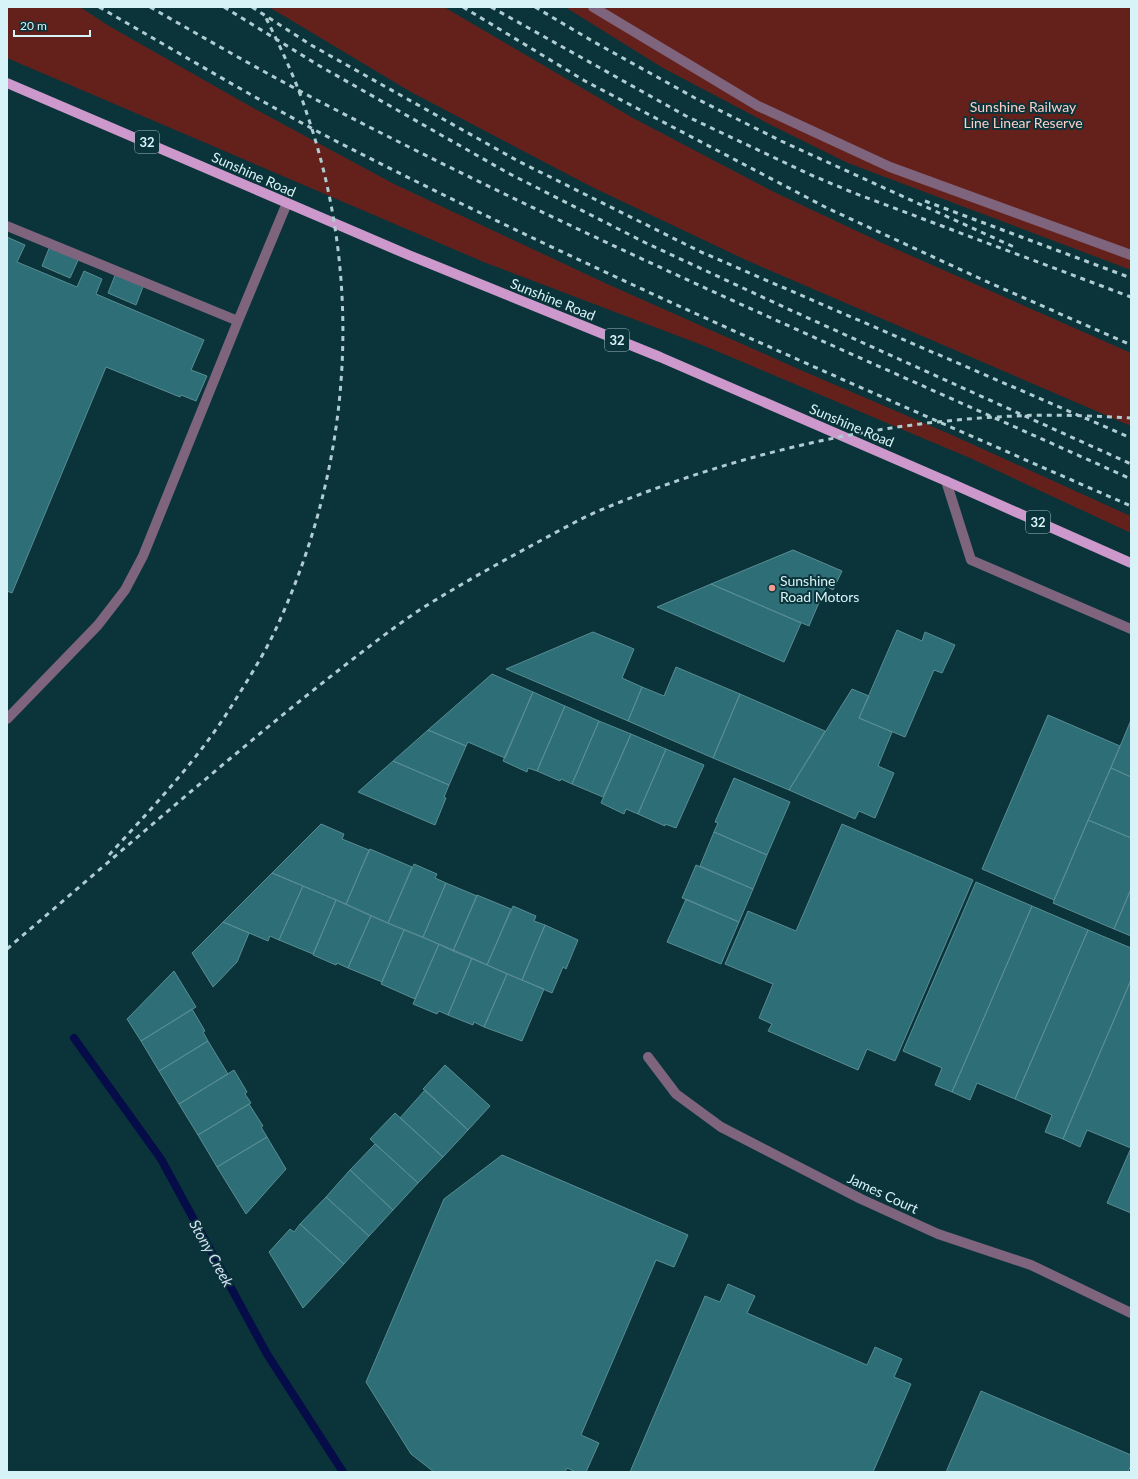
<svg xmlns="http://www.w3.org/2000/svg" width="1138" height="1479" font-family="Lato,sans-serif">
<style>
.green{fill:#64211c}
.lines{fill:none;stroke-linecap:round;stroke-linejoin:round}
.stream{stroke:#050c48;stroke-width:8}
.building{fill:#2e6e76;stroke:#598d95}
.lane{stroke:#7e647d;stroke-width:10}
.street{stroke:#7e647d;stroke-width:10}
.primary{stroke:#cd98cb;stroke-width:10}
.rail{stroke:#afcdd1;stroke-width:3;stroke-dasharray:5 5;stroke-linecap:butt}
.poi-dot{fill:#f59c91;stroke:#0a343a;stroke-width:1.5}
.labels{text-anchor:middle;dominant-baseline:central;stroke-width:4;stroke-linejoin:round;paint-order:stroke}
.shield{fill:#0a343a;stroke:#9ababe;stroke-width:1}
.shield-label{font-size:13px;font-weight:bold;fill:#d8f3f7}
.park-label{font-size:14px;fill:#fdcdc6;stroke:#0a343a}
.street-label{font-size:14px;fill:#d8f3f7;stroke:#0a343a}
.poi-label{font-size:14px;fill:#d8f3f7;stroke:#0a343a;text-anchor:start}
.water-label{font-size:15px;font-style:italic;fill:#d9e1f5;stroke:#0a343a}
</style>
<rect width="100%" height="100%" fill="#0a343a"/>
<path class="green" d="M7,7H80L109,26L255,109L394,184L605,283L796,368L954,436L1126,514L1131,516V533L970,458L707,347L486,263L7,58Z
M269,7H444L633,118L774,192L880,242L1131,353V426L746,260L592,187L411,92Z
M565,7H1131V270L848,163L773,126L663,68Z"/>
<g class="lines">
<path class="stream" d="M74,1038L161,1159L267,1354L343,1472"/>
</g>
<path class="building" d="M7,237L25,245L17,262L77,287L84,271L102,279L96,294L204,340L191,370L207,376L196,401L181,395L180,397L106,367L12,593L7,591Z
M50,246L79,258L70,278L42,266Z
M116,273L144,284L136,305L108,293Z
M793,550L842,571L833,590L826,586L809,626L711,584Z
M711,584L801,623L784,662L657,607Z
M897,630L922,641L925,632L955,645L942,673L934,670L905,737L859,718Z
M593,632L634,649L622,678L642,687L628,721L506,669Z
M676,667L740,694L713,758L628,721L642,687L664,696Z
M492,674L533,692L505,758L468,742L466,746L428,730Z
M852,689L869,696L859,718L892,732L878,766L894,773L875,818L859,811L855,819L789,790Z
M533,692L565,706L537,771L528,768L527,772L503,761Z
M740,694L825,731L789,790L713,758Z
M565,706L599,721L572,784L561,779L560,781L537,771Z
M1048,715L1120,746L1054,900L982,869Z
M1131,720V777L1111,768Z
M599,721L631,734L603,797L572,784Z
M428,730L466,746L449,785L393,761Z
M631,734L666,749L638,814L626,809L624,814L601,803Z
M666,749L704,765L676,828L665,824V826L638,814Z
M393,761L449,785L444,797L446,798L435,825L358,792Z
M1111,768L1131,777V838L1088,820Z
M734,778L790,802L767,855L714,832L718,823L715,822Z
M1088,820L1131,838V889L1114,929L1053,903Z
M321,824L344,834L342,839L369,850L346,904L272,873Z
M842,824L973,880L895,1061L867,1049L858,1070L768,1031L772,1024L759,1018L773,984L725,964L748,911L796,931Z
M714,832L767,855L753,889L700,866Z
M370,849L412,867L388,923L346,904Z
M414,864L437,874L435,878L446,883L423,937L388,923Z
M696,865L753,889L739,922L682,898Z
M272,873L303,886L279,940L270,936L268,941L223,922Z
M976,882L1032,906L952,1092L935,1085L942,1068L903,1051Z
M446,883L477,896L453,951L423,937Z
M303,886L336,900L313,954L279,940Z
M1131,889V936L1114,929Z
M477,895L511,909L487,965L453,951Z
M686,899L739,922L721,964L667,942Z
M336,900L371,916L348,968L337,963L336,965L313,955Z
M513,906L536,916L534,921L545,925L522,980L487,965Z
M1032,906L1088,930L1015,1099L977,1083L970,1100L952,1092Z
M371,916L404,930L382,982L348,968Z
M223,922L249,933L237,962L213,987L192,953Z
M545,925L578,940L566,969L563,967L552,993L522,980Z
M404,930L439,944L415,999L381,984Z
M1088,930L1131,948V980L1063,1139L1045,1132L1052,1115L1015,1099Z
M439,944L472,958L448,1015L439,1011L437,1014L413,1004Z
M472,958L507,974L484,1027L474,1022L473,1025L448,1015Z
M174,971L196,1007L141,1041L127,1019Z
M507,974L544,989L522,1041L484,1027Z
M1131,980V1148L1087,1130L1080,1147L1063,1139Z
M192,1009L205,1031L203,1032L208,1041L159,1071L141,1041Z
M208,1041L228,1074L179,1104L159,1071Z
M445,1065L490,1106L468,1130L423,1089Z
M234,1070L247,1092L245,1094L251,1103L198,1135L179,1104Z
M425,1090L468,1130L443,1157L400,1118Z
M249,1104L263,1126L261,1127L267,1137L217,1167L198,1135Z
M395,1113L443,1157L418,1183L370,1139Z
M267,1137L286,1169L246,1214L217,1167Z
M375,1144L418,1183L393,1210L350,1170Z
M1131,1148V1213L1107,1203Z
M502,1155L688,1235L674,1267L656,1260L581,1435L599,1443L586,1472H576L567,1468L565,1472H434L411,1454L366,1382L444,1199Z
M350,1170L393,1210L369,1236L326,1197Z
M326,1197L369,1236L344,1264L300,1224Z
M300,1224L344,1264L303,1308L269,1252L290,1229L294,1232Z
M728,1284L755,1296L747,1313L867,1365L875,1347L902,1359L894,1377L911,1384L873,1472H630L705,1296L720,1302Z
M981,1391L1131,1455V1465L1128,1472H946Z"/>
<g class="lines">
<path class="lane" d="M593,7L758,106L890,167L1131,255
M7,226L238,321
M946,481L971,560L1131,629
M7,719L98,625L125,590L143,556L238,321L287,203"/>
<path class="street" d="M648,1057L676,1094L721,1127L861,1199L938,1234L1031,1265L1131,1313"/>
<path class="primary" d="M7,83L411,256L660,357L946,481L1131,563"/>
<path class="rail" d="M99,7C176,51 252,97 330,138C591,272 862,388 1131,506
M150,7C213,43 277,80 342,113C600,246 867,360 1131,479
M224,7L318,65L508,173L646,243L786,308L1131,464
M252,7L311,45L518,161L701,252L1131,438
M463,7L585,81L827,208L981,279L1131,345
M491,7L686,116L811,175L854,193L1131,297
M535,7L594,42L695,98L781,141L1014,247
M925,201L1131,278
M109,855C150,810 196,762 229,710C247,681 266,652 279,622C352,461 364,281 307,114C296,80 281,48 265,16
M7,949C84,883 160,817 238,752C276,720 313,690 353,659C375,642 397,625 421,609C459,585 499,563 538,542C557,532 576,521 596,512C728,456 871,422 1015,416C1053,414 1093,416 1131,418"/>
</g>
<circle class="poi-dot" cx="772" cy="588" r="4"/>
<g class="labels">
<g class="shield">
<rect x="135" y="131" width="24" height="22" rx="3"/>
<rect x="605" y="329" width="24" height="22" rx="3"/>
<rect x="1026" y="511" width="24" height="22" rx="3"/>
</g>
<g class="shield-label">
<text x="147" y="142">32</text>
<text x="617" y="340">32</text>
<text x="1038" y="522">32</text>
</g>
<g class="park-label">
<text x="1023" y="106">Sunshine Railway<tspan x="1023" dy="16">Line Linear Reserve</tspan></text>
</g>
<g class="street-label">
<text transform="translate(254 174) rotate(24)">Sunshine Road</text>
<text transform="translate(553 299) rotate(22)">Sunshine Road</text>
<text transform="translate(852 425) rotate(23)">Sunshine Road</text>
<text transform="translate(883 1193) rotate(25)">James Court</text>
</g>
<g class="poi-label">
<text x="780" y="580">Sunshine<tspan x="780" dy="16">Road Motors</tspan></text>
</g>
<g class="water-label">
<text transform="translate(212 1253) rotate(61)">Stony Creek</text>
</g>
</g>
<rect width="1138" height="1479" fill="none" stroke="#d8f3f7" stroke-width="16"/>
<path d="M14 30v6h76v-6" fill="none" stroke="#d8f3f7" stroke-width="2"/>
<text x="20" y="30" font-size="12" fill="#d8f3f7" stroke="#0a343a" stroke-width="3" paint-order="stroke">20 m</text>
</svg>
